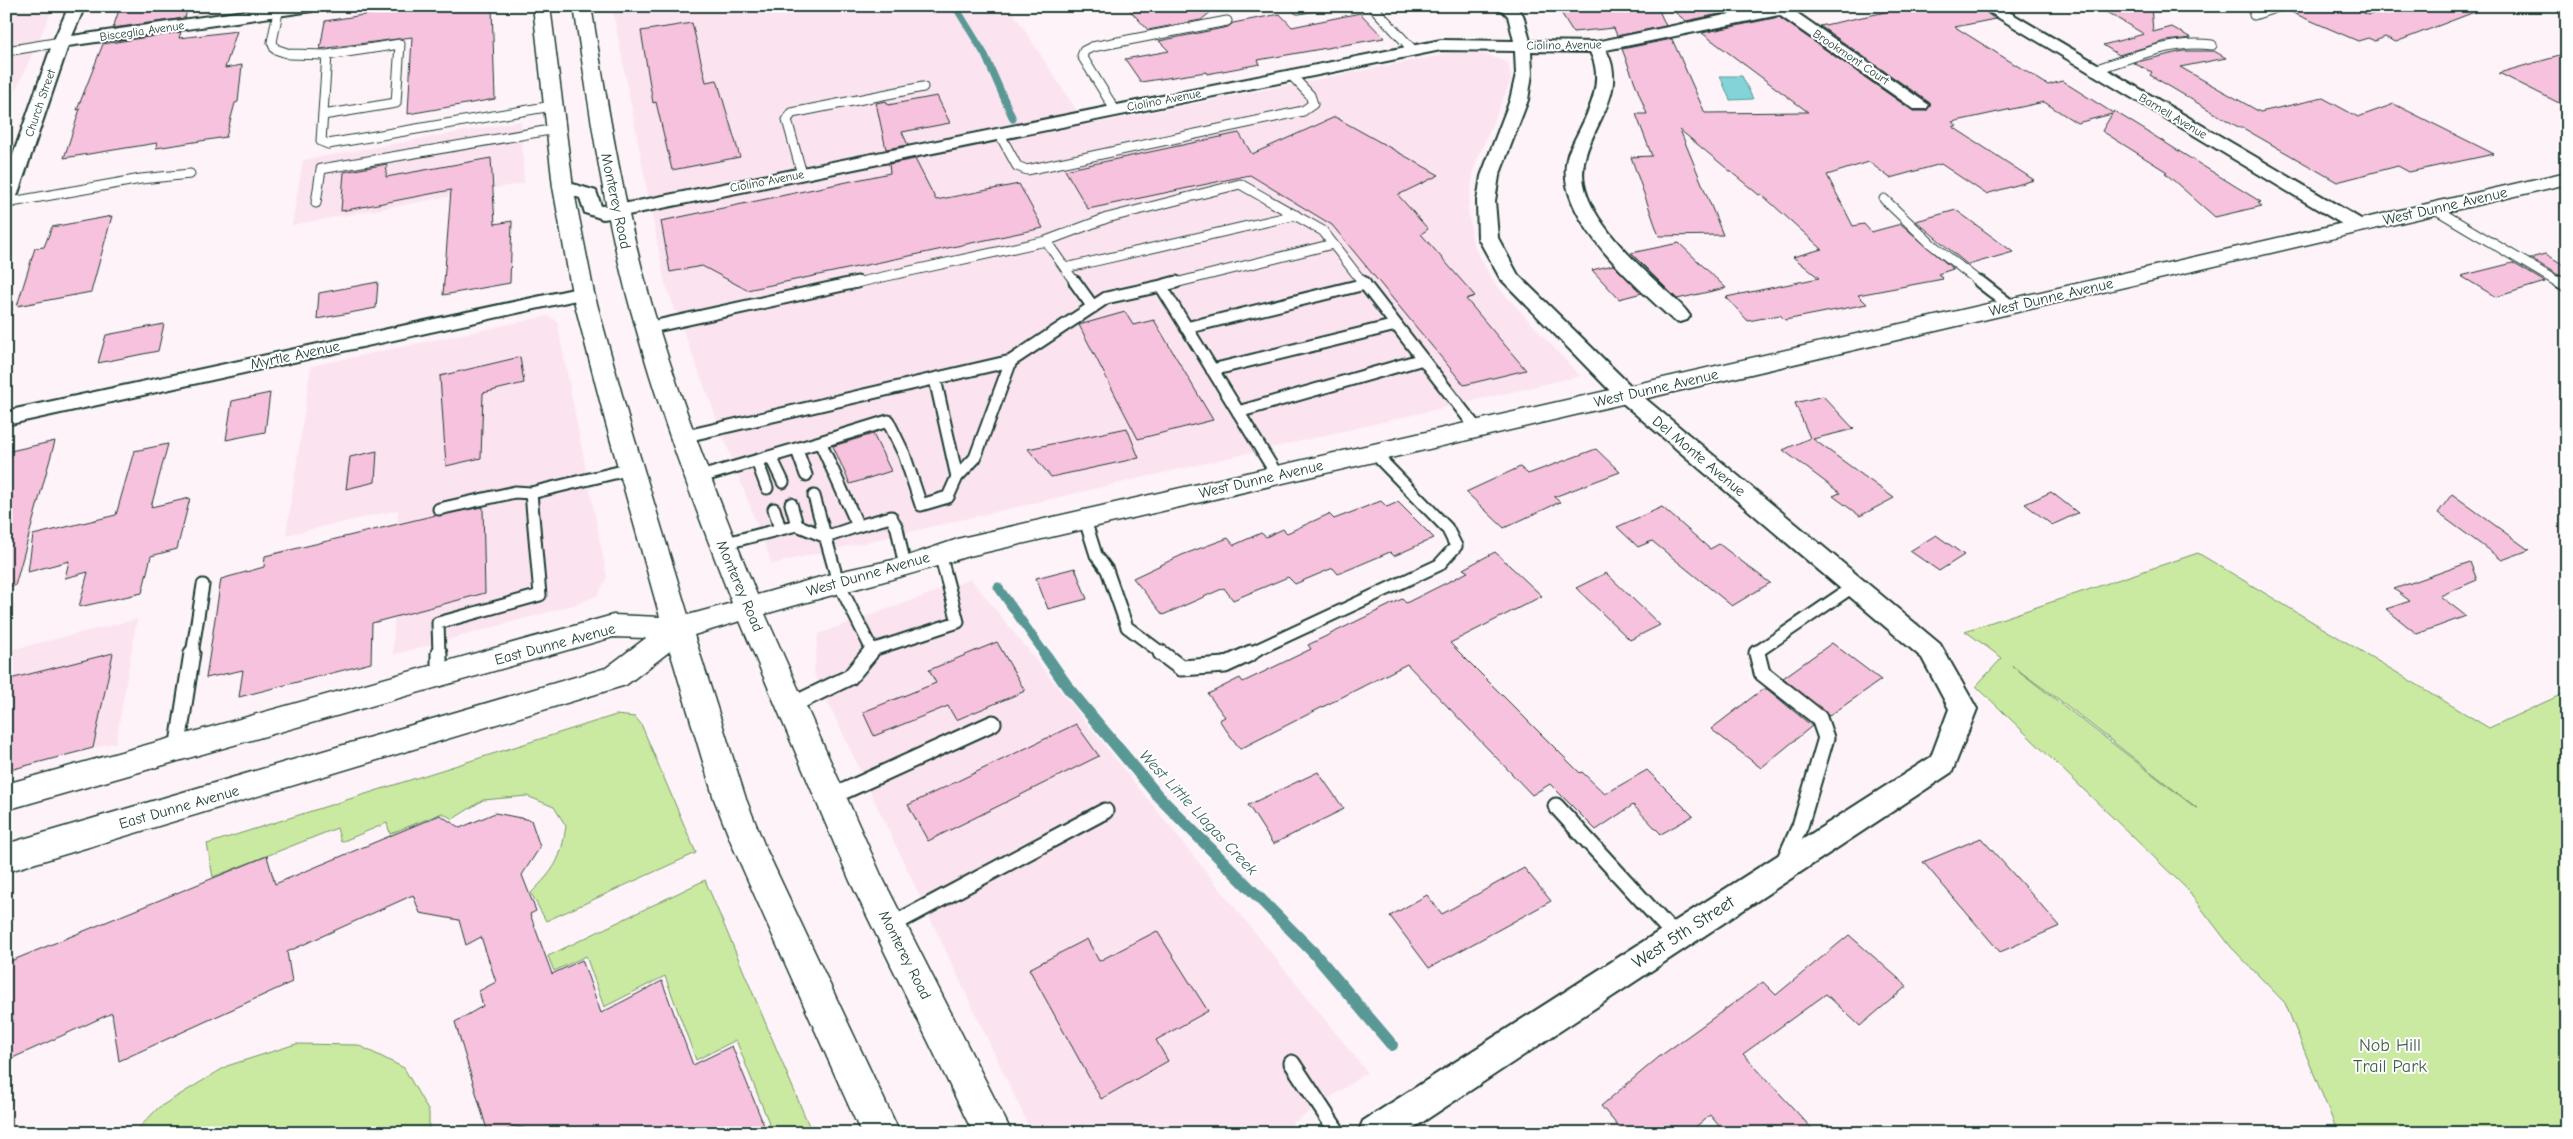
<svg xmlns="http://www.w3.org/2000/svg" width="2573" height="1139" viewBox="0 0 2573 1139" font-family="'Comic Neue',sans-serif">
	<rect width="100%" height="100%" fill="#fdf3f8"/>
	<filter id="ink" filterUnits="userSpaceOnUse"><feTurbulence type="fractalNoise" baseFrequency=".02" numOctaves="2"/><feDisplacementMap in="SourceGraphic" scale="10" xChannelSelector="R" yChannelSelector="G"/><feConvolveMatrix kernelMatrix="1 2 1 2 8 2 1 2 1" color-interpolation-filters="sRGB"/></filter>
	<g filter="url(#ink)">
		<path fill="#fbe4f0" d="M6,6H54L6,112Z
			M612,6H1009L1086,125L1456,52L1488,55L1508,63L1511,80L1474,167L1468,208L1473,244L1494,283L1580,376L772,564L665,283Z
			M521,121L524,183L292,225L303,160Z
			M548,316L557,321L607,577L598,595L577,604L393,655L398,510L286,535L311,366Z
			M971,579L1367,1072L1279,1133H1032L814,673L818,634Z
			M137,619L116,742L6,772V651Z"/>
		<path fill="#caeaa2" stroke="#74946b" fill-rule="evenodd" d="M2198,553L2489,728L2567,692V1133H2338L2285,1003L2231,947L2185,887L1976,686L2002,658L1965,631ZM2011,665L2065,704L2197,808H2196Z
			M616,715L635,717L641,724L696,853L546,921L531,893C555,869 561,860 566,826L554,807L527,796L483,800L453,819L442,813L390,834L387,823L341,842L337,828L213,877L207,844Z
			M705,880L812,1133H773L736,1040L696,1060L665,976L604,1007L586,956L554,971L548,956Z
			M296,1044L358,1045L404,1068L429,1112V1133H134L158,1108L227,1066Z"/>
		<path fill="#82d4d8" stroke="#5a9896" d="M1720,76H1742L1753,99L1730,100Z"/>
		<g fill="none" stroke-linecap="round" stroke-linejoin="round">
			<path stroke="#5a9896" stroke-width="7" d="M955,6L985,55L1013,119"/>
			<path stroke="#5a9896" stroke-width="9" d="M998,587L1045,654"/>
			<path stroke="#5a9896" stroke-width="12" d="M1044,653L1069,689L1158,796L1314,953L1392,1045"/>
		</g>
		<path fill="#f7c2dd" stroke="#1f3d34" d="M145,6H188L185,18L113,28L119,10Z
			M421,6H492L495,99L408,114L412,37L320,49L325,21Z
			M1126,6H1218L1201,20L1148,30Z
			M1557,6H1657L1666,26L1617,36L1614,28L1573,32Z
			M1667,6H1758L1686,21Z
			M1914,6H1977L1995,19L1955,27L2048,85L2062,81L2113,113L2114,111L2261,202L2258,203L2262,206L2215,217L2165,173L2167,172L2102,131L2112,114L2077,123L2044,102L1952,122L1957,126L1953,127L2034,180L1986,194L1941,164L1890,178L1869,162L1827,175L1853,226L1864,224L1871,232L1901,224L1953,269L1938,274L1943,279L1858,295L1867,304L1785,320L1780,315L1748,321L1726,297L1819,278L1793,257L1822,249L1761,194L1759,195L1680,130L1723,235L1659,236L1631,157L1652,156L1636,114H1647L1622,49L1672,39L1705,113L1808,112L1702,33L1779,17L1913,111H1926L1930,103L1820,26Z
			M2096,6H2151L2153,32L2172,27L2191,38L2166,41L2119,55L2103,45L2144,34Z
			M2287,6H2348L2369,15L2391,6H2485V8L2396,42L2385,37L2375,41L2368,38L2358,41L2286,10Z
			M1360,13L1384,38L1258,60L1260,64L1207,74L1206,72L1141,82L1125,59L1169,51L1159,41L1228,27L1233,23L1280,14L1292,27Z
			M692,23L706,82L717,80L740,157L672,170L656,102L653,103L641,31Z
			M237,31L225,68L242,65L238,102L235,103L226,137L156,148L157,143L64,158L80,109L77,110L103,44L181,32L179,38Z
			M2183,51H2214L2226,58L2180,67L2260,112L2323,98L2358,117L2394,104L2494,154L2409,172L2398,166L2337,182L2243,128H2240L2150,75L2152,72L2133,63Z
			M2567,54V107L2499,73L2530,64Z
			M937,96L950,123L902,132L908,145L886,149L876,103L886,101L888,105Z
			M1335,117L1439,175L1398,195L1428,229L1421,234L1475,296L1466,299L1526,370L1464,385L1332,225L1250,175L1088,209L1065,170L1239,133L1252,154Z
			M491,158L495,224L512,221L510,283L443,295L451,190L341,211L344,172L387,164L386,177Z
			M915,159L936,200L1019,184L1043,228L747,290L702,266L670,272L661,221L890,173L889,164Z
			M1956,210L2013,252L1968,265L1916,221Z
			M112,216L91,292L17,306L35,248L44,247L52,227Z
			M1679,243L1726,288L1677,299L1631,253Z
			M2546,254L2567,267V277L2558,275L2530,258Z
			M2513,263L2545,282L2496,297L2461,276Z
			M1613,265L1616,268L1642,293L1619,299L1592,270Z
			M378,282L376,308L317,319L319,293Z
			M1125,312L1133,325L1154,320L1213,420L1138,439L1079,325Z
			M164,324L158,351L98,363L106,335Z
			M520,357L524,383L483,393L481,458L446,466L440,376Z
			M270,393L265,432L226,440L232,401Z
			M1823,396L1854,429L1813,439L1894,498L1860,516L1833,496L1840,493L1783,450L1810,438L1795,403Z
			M1127,428L1139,458L1051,477L1028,449Z
			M873,434L891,471L850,484L833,446Z
			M55,441L15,586L6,585V452Z
			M168,444L151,507L190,498L177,549L151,556L142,593L79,607L88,572L65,578L69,561L28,572L33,535L116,515L134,451Z
			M1596,449L1620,472L1554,497L1560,502L1504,528L1466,492L1520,467L1528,474Z
			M377,451L375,482L346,489L350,457Z
			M2051,492L2078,513L2052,525L2025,504Z
			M2452,494L2529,550L2502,560L2438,513Z
			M1381,501L1387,507L1398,502L1434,538L1394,556L1390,552L1338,574L1333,568L1295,584L1288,577L1233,600L1224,588L1163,615L1133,578L1182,555L1228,538L1234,545L1261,533L1266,537L1283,529L1287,533L1329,514L1334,519Z
			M483,507L485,593L372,623L371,663L239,697L243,670L206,678L221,579L264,567L265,556L436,515Z
			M1662,507L1710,549L1719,544L1770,583L1732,606L1652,541L1638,547L1617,527Z
			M1936,535L1964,555L1939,571L1910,551Z
			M1495,552L1542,596L1450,643L1580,773L1582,772L1605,794L1647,770L1693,816L1661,834L1633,805L1596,830L1550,784L1532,795L1407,664L1240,749L1219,720L1225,717L1208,694L1240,678L1243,682L1311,649L1308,645L1402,599L1406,603L1468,572L1463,569Z
			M2470,562L2477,580L2440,596L2466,616L2417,634L2386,609L2410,601L2394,589Z
			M1075,568L1087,599L1048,609L1036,578Z
			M1606,573L1660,625L1630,640L1576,588Z
			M997,642L1025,691L956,720L948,706L874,736L863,712L936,683L929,670Z
			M1832,643L1881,680L1829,716L1783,678Z
			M113,653L93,748L6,771V680Z
			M1763,689H1767L1812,726L1761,768L1711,729Z
			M1076,724L1099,756L928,841L908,805Z
			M1318,772L1344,809L1273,844L1248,805Z
			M495,813L531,820L540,847L522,875L536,911L530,914L552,974L582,960L601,1013L662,981L693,1065L732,1046L767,1133H543L513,1126L502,1133H488L455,1022L483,1006L479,991L496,982L481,937L466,945L459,920L420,913L413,895L287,952L292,982L119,1061L112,1013L6,1061V963L267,856L275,884L440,815L460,828Z
			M1981,838L2060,926L2000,952L1923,862Z
			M1524,868L1551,901L1429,968L1390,916L1427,895L1442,914Z
			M1157,931L1208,1011L1156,1040L1168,1061L1101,1099L1029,969L1087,939L1099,961Z
			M1849,935L1907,986L1860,1026L1826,994L1743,1054L1816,1133H1725L1710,1115L1688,1133H1624L1601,1106L1659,1057L1763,982L1776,995Z"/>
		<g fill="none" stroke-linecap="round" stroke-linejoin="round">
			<defs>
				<path id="service-far2" d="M1372,6L1413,50
					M1298,9L1314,6
					M278,12L272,42L275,49L290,54L327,55
					M2254,15L2281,6
					M6,51L61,42
					M2094,70C2131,58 2173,39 2212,45
					M1115,110L1082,56L1084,51L1092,47L1227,21
					M323,115L396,103L400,44L327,55L321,141L328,144L552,106
					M999,133L1017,166L1027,170L1303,111L1313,104L1310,95L1291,75
					M802,174L787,120L792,113L923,87
					M1884,199L1930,243L1982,284
					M6,203L141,179L190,174
					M316,203L321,169L556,129
					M2435,209L2561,284
					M1065,268L1296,215
					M851,284L1046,241
					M1076,284L1046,241L1107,218L1240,184L1323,231L1364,284
					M1171,284L1333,244"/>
				<path id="service-far1" d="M1075,282L1093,307
					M1363,282L1477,429
					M1980,282L2011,306
					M2559,282L2567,287
					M1161,286L1176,282
					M647,328L857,282
					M1186,328L1365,284
					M1212,370L1396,325
					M935,379L957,477L975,458L1011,361
					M1238,412L1423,359
					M682,437L1011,361L1106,298L1161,286L1277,475
					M820,442L888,421L904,454L921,505L948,497L957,477
					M797,450L806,475
					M771,457L783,482
					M757,461L767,488
					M697,478L820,442L858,526L891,517L897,528L905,567
					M814,496L838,582L872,650L958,622L940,554
					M791,504L797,525
					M439,509L515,492L531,493
					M774,509L780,529
					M1085,520L1096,555L1107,570L1127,627L1163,654
					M722,544L797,525L826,537L858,526
					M192,654L203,585
					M439,654L438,623L540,595L531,493L631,469
					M869,654L872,650
					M1248,654L1439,565L1456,546L1447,528L1374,453
					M1758,654L1757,652L1854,586"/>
				<path id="service" d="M439,653V676
					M1161,653L1181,668L1225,665L1251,653
					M1757,653L1762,673L1819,718L1826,738L1800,826L1784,861
					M792,705L850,677L870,653
					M177,750L192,653
					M831,797L993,723
					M1556,806L1676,937
					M890,926L1105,811
					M1292,1063L1338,1133"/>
				<path id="minor" d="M69,6H85L72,36L278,6H320L312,11L68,46L15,202L13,206L6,208V175L53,42Z
					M1498,6H1515L1523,15L1530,41L1596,42L1768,6H1787L1929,105L1926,109H1914L1779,15L1606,50C1633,100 1575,136 1584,184C1591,221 1634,261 1661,286C1671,296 1683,305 1690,316L1687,320L1680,322L1673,320C1634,284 1550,213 1568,154C1582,122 1608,86 1590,52L1531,51L1532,74L1528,100L1499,176L1495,201L1498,238L1518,275L1635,390L1940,644L1977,709L1952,772L1406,1133H1358L1363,1121L1931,757L1949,709L1922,658L1619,400L1500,278L1478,238L1477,201L1481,176L1510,100L1516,74L1515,51L1441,50L618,217L603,219L585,213L580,198L556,191L554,187L556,183L563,181L596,191L601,206L618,205L1441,40L1514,41L1508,16Z
					M1979,6H1999L2366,222L2369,226L2366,230H2352Z
					M583,287L590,289L593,293L590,297L6,425V411Z"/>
				<path id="secondary" d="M533,6H550L573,187L594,293L630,424L688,615L732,603C697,512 662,422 636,328C605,223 590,114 574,6H591C609,115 626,223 659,329C687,419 722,508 757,595L838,572L902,558L961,538L2567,172V184L965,557C899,579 832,594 765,614L881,875L1012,1133H973L850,881L740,621L694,635L746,799L765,847L900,1133H861L733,847L714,799L670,651L626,685L6,872V844L606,668L646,638L613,637L6,810V784L613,615L660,617L606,424L572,293L553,187Z"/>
			</defs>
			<use href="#service-far2" stroke="#1f3d34" stroke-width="11"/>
			<use href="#service-far1" stroke="#1f3d34" stroke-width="15"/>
			<use href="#service" stroke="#1f3d34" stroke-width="19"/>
			<use href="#minor" stroke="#1f3d34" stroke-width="4"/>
			<use href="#secondary" stroke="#1f3d34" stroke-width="3"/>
			<use href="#service-far2" stroke="#fff" stroke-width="9"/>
			<use href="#service-far1" stroke="#fff" stroke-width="11"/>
			<use href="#service" stroke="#fff" stroke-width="15"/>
			<use href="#minor" fill="#fff" fill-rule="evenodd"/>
			<use href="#secondary" fill="#fff" fill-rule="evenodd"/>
		</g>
	</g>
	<g text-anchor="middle" stroke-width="4" stroke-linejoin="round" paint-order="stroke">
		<g font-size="12" fill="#1f3d34" stroke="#fff">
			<text transform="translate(142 31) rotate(-8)" y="4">Bisceglia Avenue</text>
			<text transform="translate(1564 45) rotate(-1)" y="4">Ciolino Avenue</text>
			<text transform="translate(1851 57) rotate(34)" y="4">Brookmont Court</text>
			<text transform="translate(1164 100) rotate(-11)" y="4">Ciolino Avenue</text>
			<text transform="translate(40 103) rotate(-71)" y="4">Church Street</text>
			<text transform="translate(2173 116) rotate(31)" y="4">Barnell Avenue</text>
			<text transform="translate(767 181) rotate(-11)" y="4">Ciolino Avenue</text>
		</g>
		<g font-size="15" fill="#1f3d34" stroke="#fff">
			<text transform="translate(616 201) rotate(78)" y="5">Monterey Road</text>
			<text transform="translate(2445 206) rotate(-13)" y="5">West Dunne Avenue</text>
			<text transform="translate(2051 297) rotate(-13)" y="5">West Dunne Avenue</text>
			<text transform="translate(295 355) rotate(-12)" y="5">Myrtle Avenue</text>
			<text transform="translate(1656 388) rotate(-13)" y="5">West Dunne Avenue</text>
			<text transform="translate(1699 456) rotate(40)" y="5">Del Monte Avenue</text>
			<text transform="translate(1261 479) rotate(-13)" y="5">West Dunne Avenue</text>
			<text transform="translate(868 574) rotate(-16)" y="5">West Dunne Avenue</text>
			<text transform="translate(740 586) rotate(67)" y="5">Monterey Road</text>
			<text transform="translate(555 644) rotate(-15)" y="5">East Dunne Avenue</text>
			<text transform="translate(179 807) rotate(-16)" y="5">East Dunne Avenue</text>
			<text transform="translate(905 955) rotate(63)" y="5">Monterey Road</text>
		</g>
		<g font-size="16" font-style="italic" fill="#38635d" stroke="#fff">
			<text transform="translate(1199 812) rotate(47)" y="6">West Little Llagas Creek</text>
		</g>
		<g font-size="18" fill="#1f3d34" stroke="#fff">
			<text transform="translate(1683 932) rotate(-33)" y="6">West 5th Street</text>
		</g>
		<g font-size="18" fill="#41604a" stroke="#fff">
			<text x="2390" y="1051">Nob Hill<tspan x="2390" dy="21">Trail Park</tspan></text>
		</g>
	</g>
	<rect width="2573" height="1139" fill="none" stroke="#fff" stroke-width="25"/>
	<rect x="12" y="12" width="2548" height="1114" fill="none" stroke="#1f3d34" stroke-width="2" filter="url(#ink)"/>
</svg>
